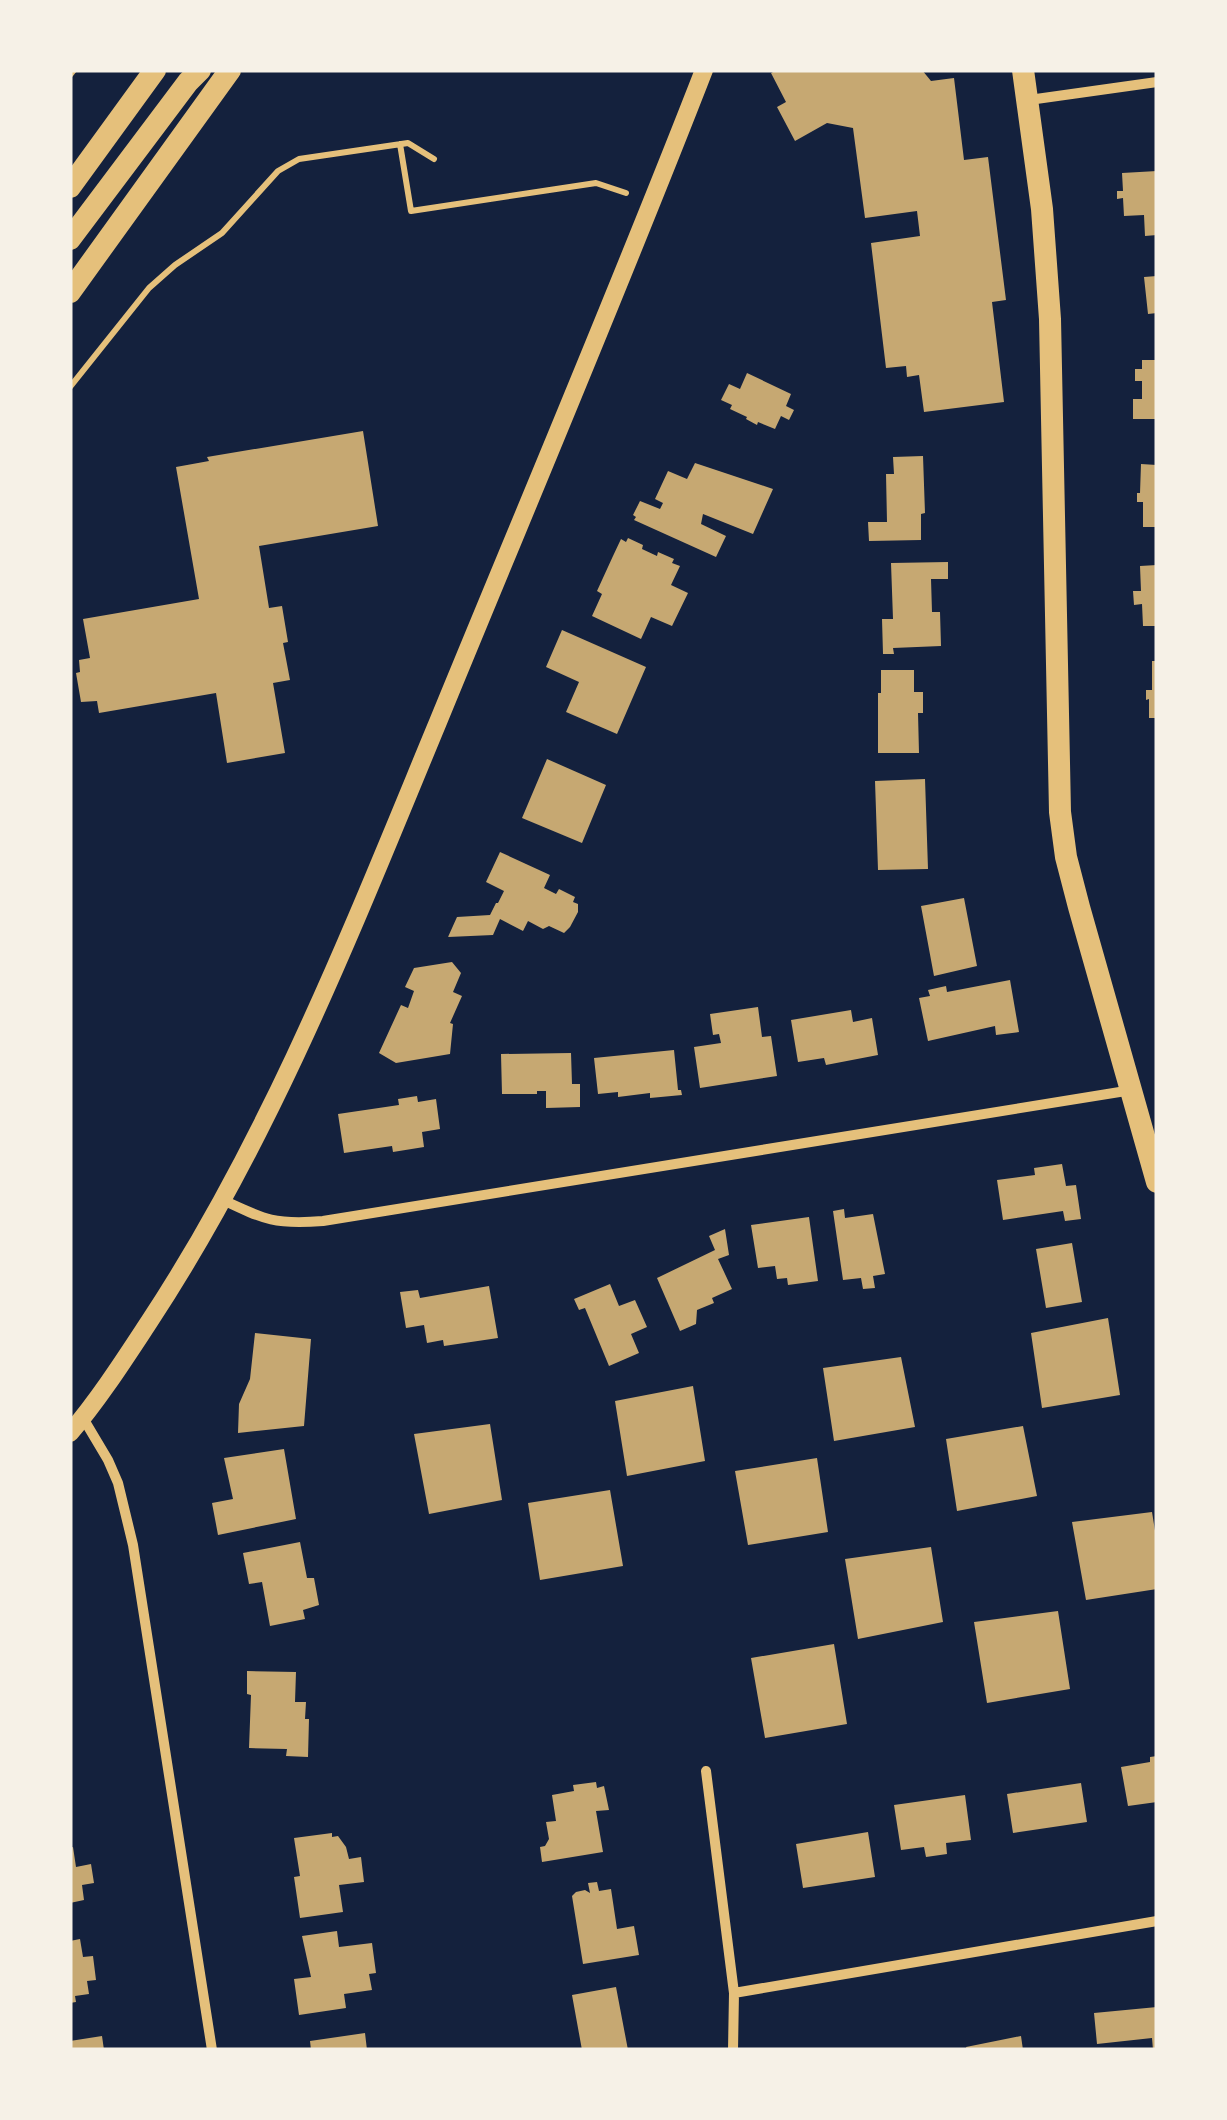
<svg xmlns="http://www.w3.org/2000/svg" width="1227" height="2120" viewBox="0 0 1227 2120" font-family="'Titillium Web',sans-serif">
	<rect width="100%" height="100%" fill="#14213d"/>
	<path fill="#c6a872" d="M777,70H922L931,81L954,78L964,160L988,157L1006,300L992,302L1004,402L924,412L919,375L907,377L906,366L886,368L871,243L920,236L917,211L865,218L853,128L827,123L795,141L777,107L786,102L771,73Z
		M1157,171V235L1145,236L1144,215L1124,216L1123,198L1117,199V191H1123L1122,173Z
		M1157,276V313L1148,314L1144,277Z
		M1142,360H1157V419H1133V399H1142V381H1135V369H1142Z
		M747,373L791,394L786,406L794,410L789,420L781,416L775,429L758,422L757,425L746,419L747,417L730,409L732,405L721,400L729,384L740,389Z
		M363,431L378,526L259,546L269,608L282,606L288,642L283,643L290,680L273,683L285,753L227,763L216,693L99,713L97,701L81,702L76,673L80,672L79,660L90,658L83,619L199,599L176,467L209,461L207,457Z
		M923,456L925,513L921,514V540L869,541L868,522H887L886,474H894L893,457Z
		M695,463L773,489L753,534L703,514L701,524L726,536L716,557L634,520L636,517L633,515L640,501L660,509L663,503L655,499L668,471L687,479Z
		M1141,464L1157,465V527H1143V502H1137V493H1140Z
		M628,538L643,545L642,549L657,556L658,552L674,559L672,563L680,566L671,585L688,593L672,626L651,617L641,639L592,616L602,594L597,591L613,556L621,539L626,542Z
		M948,562V579H931L932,612H940L941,646L893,648L894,654H883L882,619H893L891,563Z
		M1157,565V626H1143L1142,604L1134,605L1133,591H1141L1140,566Z
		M562,630L646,667L617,734L566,712L579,682L546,667Z
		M1152,661H1157V718H1149V699L1146,700V690H1152Z
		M881,670H914V692H923V713H918L919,753H878V693H881Z
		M547,759L606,785L582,843L522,818Z
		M925,779L928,869L878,870L875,781Z
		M500,852L550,875L544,888L556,894L559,889L575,897L573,902L578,904V912L570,927L564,933L549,926L543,929L528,921L523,931L500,919L493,935L448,937L457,917L490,915L496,903H498L504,891L486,882Z
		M964,898L977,966L934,976L921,906Z
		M452,962L461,973L453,992L462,996L450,1023L453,1024L450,1054L396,1063L379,1053L401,1005L408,1008L414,991L405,987L414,968Z
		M1010,980L1019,1032L996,1035L995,1026L928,1041L919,998L930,996L928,990L946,986L947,992Z
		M758,1007L762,1037L771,1036L777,1076L700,1088L694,1047L721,1043L719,1034L713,1035L710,1014Z
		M851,1010L853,1022L872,1018L878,1055L826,1065L824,1058L798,1062L791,1020Z
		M674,1050L678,1090H681L682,1095L650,1098V1093L618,1097V1092L598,1094L594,1058Z
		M571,1053L572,1084H580V1107L546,1108V1091H537V1094H502L501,1054Z
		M417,1096L418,1102L436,1099L440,1129L422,1132L424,1147L393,1152L392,1146L344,1153L338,1114L399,1105L398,1099Z
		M1062,1164L1066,1186L1076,1185L1081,1219L1065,1221L1063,1211L1003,1220L997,1180L1035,1175L1034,1168Z
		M844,1209L845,1218L873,1214L885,1274L873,1276L875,1288L863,1289L861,1278L843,1280L833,1211Z
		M809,1217L818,1281L788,1285L787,1278L777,1279L775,1266L758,1268L751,1225Z
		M725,1229L729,1255L718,1259L732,1289L712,1298L714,1303L697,1310L696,1324L680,1331L657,1278L715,1250L709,1236Z
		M1072,1243L1082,1302L1046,1308L1036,1249Z
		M610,1284L619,1306L635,1300L647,1327L631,1334L639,1353L609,1366L585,1308L579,1310L574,1299Z
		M489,1286L498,1338L444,1346L443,1340L427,1343L424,1325L406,1328L400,1292L418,1290L420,1298Z
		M1108,1318L1120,1395L1042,1408L1031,1333Z
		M255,1333L311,1339L304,1426L238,1433L239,1404L250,1379Z
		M901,1357L915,1427L834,1441L823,1368Z
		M693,1386L705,1461L627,1476L615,1401Z
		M490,1424L502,1500L429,1514L414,1434Z
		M1023,1426L1037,1496L957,1511L946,1439Z
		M284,1449L296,1519L218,1535L212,1503L233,1499L224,1458Z
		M817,1458L828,1532L748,1545L735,1471Z
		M610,1490L623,1566L540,1580L528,1503Z
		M1152,1512L1157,1543V1589L1086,1600L1072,1522Z
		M300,1542L307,1578H314L319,1605L303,1610L305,1619L270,1626L262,1582L249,1584L243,1553Z
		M931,1547L943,1622L858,1639L845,1559Z
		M1058,1611L1070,1689L987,1703L974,1622Z
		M834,1644L847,1724L765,1738L751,1658Z
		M247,1671L296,1672L295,1702H306L305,1719H309L308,1757L286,1756L287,1749L249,1748L251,1695L247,1694Z
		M1157,1756V1802L1128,1806L1121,1767L1150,1762V1757Z
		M596,1782L597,1788L604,1786L609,1810L596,1811L603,1852L542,1862L540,1847L545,1846L549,1839L546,1822L556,1821L552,1795L574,1791L573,1785Z
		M1081,1783L1087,1822L1013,1833L1007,1794Z
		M965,1795L971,1840L946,1843L947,1854L926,1857L924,1847L901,1850L894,1805Z
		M868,1832L875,1877L803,1888L796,1844Z
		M332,1833V1837L338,1836L346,1847L349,1859L361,1857L364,1882L339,1885L343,1912L300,1918L294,1877L300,1876L294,1838Z
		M73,1847L76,1867L91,1864L94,1883L82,1885L84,1900L70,1903V1848Z
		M597,1882L599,1891L611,1889L617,1929L634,1926L639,1955L583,1964L572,1896L576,1892L585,1890L590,1893L588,1883Z
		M337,1931L339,1947L372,1943L376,1973L369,1974L372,1990L344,1994L346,2008L299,2015L294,1979L311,1977L302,1936Z
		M80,1939L83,1957L93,1956L96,1980L87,1981L89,1994L75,1996L76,2002L70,2003V1941Z
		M616,1987L628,2050H582L572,1995Z
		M1157,2007V2050H1153L1152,2038L1097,2044L1094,2013Z
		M365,2033L367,2050H311L310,2041Z
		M102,2036L104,2050H70V2041Z
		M1021,2036L1023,2050H967L966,2047Z"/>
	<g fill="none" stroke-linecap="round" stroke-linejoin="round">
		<path stroke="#e5c07b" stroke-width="6" d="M70,75L74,70
			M400,144L411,211L596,183L626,193
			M70,387L149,288L175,265L222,233L278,171L299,159L408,143L434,159"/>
		<path stroke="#e5c07b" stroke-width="10" d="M1029,100L1157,82
			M223,1200C265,1220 276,1225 323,1221L1132,1090
			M83,1418L108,1460L118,1483L133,1545L212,2050
			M706,1771L734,1993L733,2050
			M734,1993L1157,1921"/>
		<path stroke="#e5c07b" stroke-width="18" d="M70,1433C99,1399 124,1360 149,1322C271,1137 353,927 438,722C527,505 619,289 704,70"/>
		<path stroke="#e5c07b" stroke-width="22" d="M1023,70L1042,209L1050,319L1060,812L1066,857L1079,907L1157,1182
			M70,187L155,70
			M70,239L188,82L200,70
			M70,292L230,70"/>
	</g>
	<rect width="1227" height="2120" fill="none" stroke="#f6f1e7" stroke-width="145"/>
</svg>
